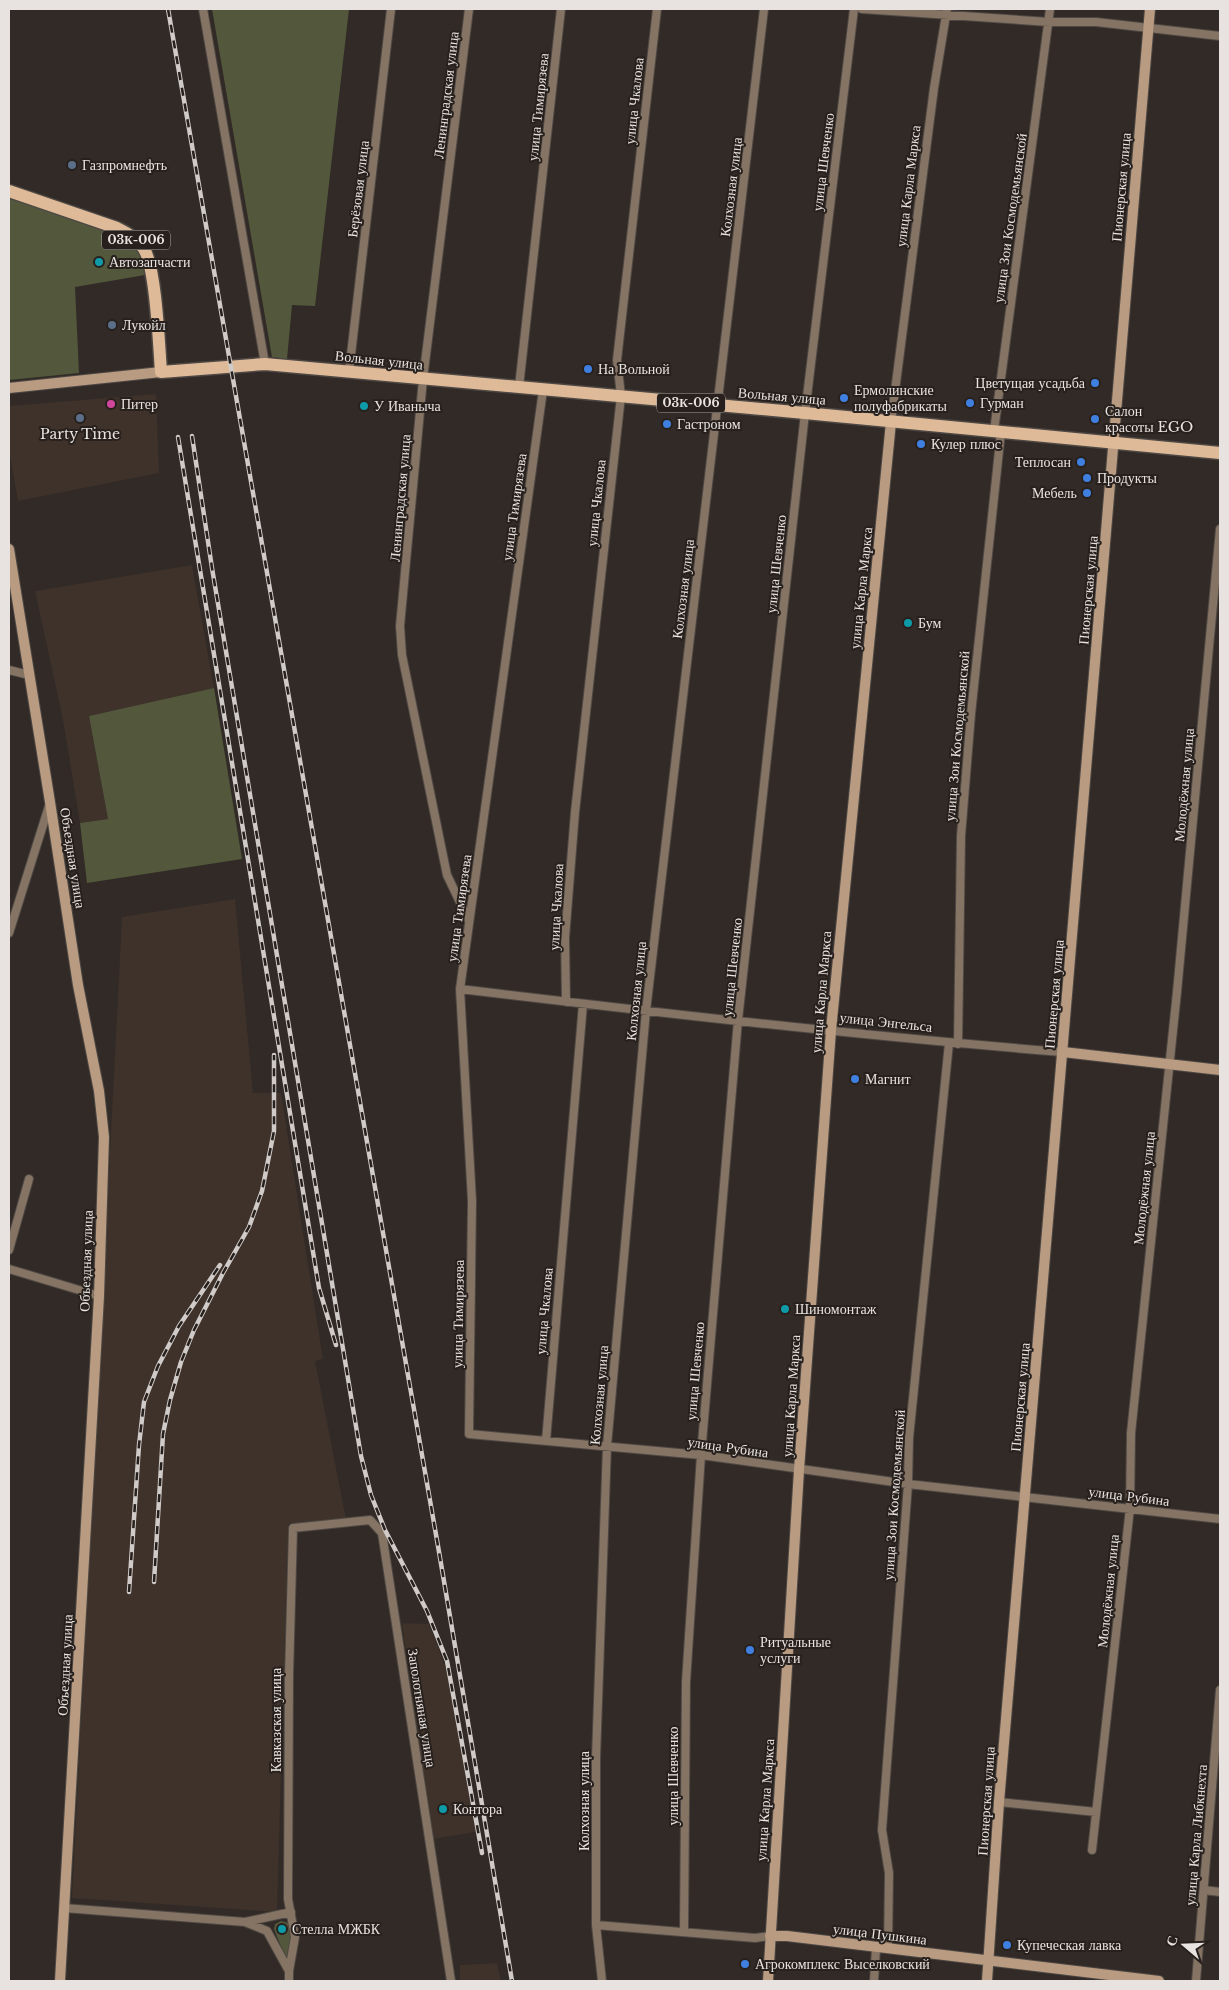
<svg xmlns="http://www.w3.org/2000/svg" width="1229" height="1990" viewBox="0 0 1229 1990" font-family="'Libre Baskerville',serif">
	<rect width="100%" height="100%" fill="#312a26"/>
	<path fill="#3e322b" d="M156,394L159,473L18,501L9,449V406Z
		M192,565L214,688L89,716L108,819L80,823L63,720L35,591Z
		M235,899L253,1093H281L323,1359L315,1361L346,1519L288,1524L277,1912L72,1898L122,917Z
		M402,1623L429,1624L449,1677L476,1832L433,1839Z
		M497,1963L501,1981H460V1965Z"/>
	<path fill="#53583c" d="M212,9H349L315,306L292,305L287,359L272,357Z
		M9,198L111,233L136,245L143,257L145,275L75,287L79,373L9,380Z
		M214,688L242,859L87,883L80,823L108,819L89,716Z
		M281,1921L289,1923L291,1931L290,1962H287L274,1929L275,1924Z"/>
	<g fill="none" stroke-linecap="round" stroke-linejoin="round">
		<defs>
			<path id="street" d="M203,9L265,364
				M862,9L1049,22H1096L1220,36
				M349,372L391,9
				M519,387L561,9
				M543,390L460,989L472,1201L469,1434L701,1455L908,1484L1220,1519
				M891,422L934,88L947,9
				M994,431L1050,9
				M9,670L29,675
				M469,921L447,875L402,655L400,626L423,379L469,9
				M9,933L49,806
				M460,989C661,1013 861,1036 1063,1052
				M566,1002L565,938L575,812L621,396L617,360L657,9
				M958,1044L961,836L971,714L1001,432
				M9,1250L29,1179
				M9,1269L99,1296
				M546,1441L583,1004
				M999,1802L1096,1812
				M1092,1850L1130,1508L1131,1433L1177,992L1220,529
				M1204,1890L1220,1892
				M64,1908L245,1922L267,1931L289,1971V1981
				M245,1922L291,1912
				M596,1925L755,1938L770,1936
				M684,1932L686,1682L701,1455L738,1020L805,413L854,9
				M888,1949L889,1873L882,1830L908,1484L909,1438L949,1043
				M289,1971L295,1937L288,1899L289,1675L293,1528L370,1520L382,1533L451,1981
				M602,1981L596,1925V1758L607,1446L646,1011L764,9
				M874,1981L876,1948
				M1196,1981L1220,1690"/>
			<path id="secondary" d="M9,388L161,372
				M9,549L50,802L78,985L99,1091L104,1137L99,1296L60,1981
				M1063,1052L1220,1070
				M770,1936H787L1159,1981
				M768,1981L799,1470L831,1030L891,422
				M987,1981L999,1802L1150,9"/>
			<path id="primary" d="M9,191L117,228C127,233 138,239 144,249C156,268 159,346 161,372L265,364L805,413L1220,453"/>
		</defs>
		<use href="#street" stroke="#4e4844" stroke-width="10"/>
		<use href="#secondary" stroke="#4e4844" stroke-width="12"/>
		<use href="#primary" stroke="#4e4844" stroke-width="15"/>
		<use href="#street" stroke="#857363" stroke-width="8"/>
		<use href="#secondary" stroke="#b89b81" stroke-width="10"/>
		<use href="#primary" stroke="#dfba98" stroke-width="12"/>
		<defs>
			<path id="rail" d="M168,9L438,1546L512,1981
				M192,436L212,568L361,1456L371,1495L385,1530L427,1611L447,1661L482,1853
				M178,437L319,1288L336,1345
				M154,1582L163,1434L170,1400L181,1362L194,1330L223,1273L249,1227L262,1191L274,1131V1055
				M129,1592L139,1445L144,1402L158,1366L179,1326L220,1265"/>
		</defs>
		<use href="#rail" stroke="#d0cbc8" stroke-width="4.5"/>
		<use href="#rail" stroke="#27201c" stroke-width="2.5" stroke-dasharray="8" stroke-linecap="butt"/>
	</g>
	<g fill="#5c6f8a" stroke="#27201c" stroke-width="2">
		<circle cx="72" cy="165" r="5"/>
		<circle cx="112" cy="325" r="5"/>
		<circle cx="80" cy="418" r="5"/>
	</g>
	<g fill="#0f9aa8" stroke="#27201c" stroke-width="2">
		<circle cx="99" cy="262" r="5"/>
		<circle cx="364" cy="406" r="5"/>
		<circle cx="908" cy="623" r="5"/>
		<circle cx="785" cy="1309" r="5"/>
		<circle cx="443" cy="1809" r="5"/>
		<circle cx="282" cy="1929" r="5"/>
	</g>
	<g fill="#3f7fe0" stroke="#27201c" stroke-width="2">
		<circle cx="588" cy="369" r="5"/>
		<circle cx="1095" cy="383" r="5"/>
		<circle cx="844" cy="398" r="5"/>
		<circle cx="970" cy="403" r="5"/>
		<circle cx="1095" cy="419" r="5"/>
		<circle cx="667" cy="424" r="5"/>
		<circle cx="921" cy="444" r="5"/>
		<circle cx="1081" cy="462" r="5"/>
		<circle cx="1087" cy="478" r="5"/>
		<circle cx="1087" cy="493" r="5"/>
		<circle cx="855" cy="1079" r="5"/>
		<circle cx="750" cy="1650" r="5"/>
		<circle cx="1007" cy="1945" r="5"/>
		<circle cx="745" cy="1964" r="5"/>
	</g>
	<circle fill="#d1479c" stroke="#27201c" stroke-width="2" cx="111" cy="404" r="5"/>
	<g text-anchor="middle" stroke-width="4" stroke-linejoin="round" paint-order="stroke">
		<g fill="#27201c" stroke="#aea8a5" stroke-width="1">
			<rect x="102" y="230.5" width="68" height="19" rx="4"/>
			<rect x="657" y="393.5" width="68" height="19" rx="4"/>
		</g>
		<g font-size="12" font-weight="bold" fill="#e8e3e0">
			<text x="136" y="244">03К-006</text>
			<text x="691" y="407">03К-006</text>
		</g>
		<g font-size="14" fill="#e8e3e0" stroke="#27201c">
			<text transform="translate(446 95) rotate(-83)" y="5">Ленинградская улица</text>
			<text transform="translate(634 101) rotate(-84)" y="5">улица Чкалова</text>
			<text transform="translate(538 107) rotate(-84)" y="5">улица Тимирязева</text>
			<text transform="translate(823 162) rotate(-83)" y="5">улица Шевченко</text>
			<text transform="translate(908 186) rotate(-83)" y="5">улица Карла Маркса</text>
			<text transform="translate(731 187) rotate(-83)" y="5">Колхозная улица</text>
			<text transform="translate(1121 187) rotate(-85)" y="5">Пионерская улица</text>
			<text transform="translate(358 189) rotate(-83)" y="5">Берёзовая улица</text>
			<text transform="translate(1010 218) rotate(-82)" y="5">улица Зои Космодемьянской</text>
			<text transform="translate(379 360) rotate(6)" y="5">Вольная улица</text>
			<text transform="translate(782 396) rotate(5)" y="5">Вольная улица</text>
			<text transform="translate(400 498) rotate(-85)" y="5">Ленинградская улица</text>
			<text transform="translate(596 503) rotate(-84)" y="5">улица Чкалова</text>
			<text transform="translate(514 507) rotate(-82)" y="5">улица Тимирязева</text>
			<text transform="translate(776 564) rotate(-84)" y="5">улица Шевченко</text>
			<text transform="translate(861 588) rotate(-84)" y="5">улица Карла Маркса</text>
			<text transform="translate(683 589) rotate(-83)" y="5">Колхозная улица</text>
			<text transform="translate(1088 590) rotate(-85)" y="5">Пионерская улица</text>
			<text transform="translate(957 736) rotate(-85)" y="5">улица Зои Космодемьянской</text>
			<text transform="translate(1184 785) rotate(-85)" y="5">Молодёжная улица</text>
			<text transform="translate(73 858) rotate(81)" y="5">Объездная улица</text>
			<text transform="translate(556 907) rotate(-87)" y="5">улица Чкалова</text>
			<text transform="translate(459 908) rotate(-82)" y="5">улица Тимирязева</text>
			<text transform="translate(732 967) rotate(-84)" y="5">улица Шевченко</text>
			<text transform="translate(636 991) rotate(-84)" y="5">Колхозная улица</text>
			<text transform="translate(821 992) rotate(-85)" y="5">улица Карла Маркса</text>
			<text transform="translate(1054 994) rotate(-85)" y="5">Пионерская улица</text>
			<text transform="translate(886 1022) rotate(6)" y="5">улица Энгельса</text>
			<text transform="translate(1144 1188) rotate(-84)" y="5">Молодёжная улица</text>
			<text transform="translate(86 1261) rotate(-88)" y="5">Объездная улица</text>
			<text transform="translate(544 1311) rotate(-85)" y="5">улица Чкалова</text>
			<text transform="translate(458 1314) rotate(-89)" y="5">улица Тимирязева</text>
			<text transform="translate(695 1371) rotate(-85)" y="5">улица Шевченко</text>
			<text transform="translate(599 1395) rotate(-85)" y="5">Колхозная улица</text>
			<text transform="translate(791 1396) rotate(-86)" y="5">улица Карла Маркса</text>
			<text transform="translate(1020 1397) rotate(-85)" y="5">Пионерская улица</text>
			<text transform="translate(728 1447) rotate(8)" y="5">улица Рубина</text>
			<text transform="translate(894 1495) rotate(-86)" y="5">улица Зои Космодемьянской</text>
			<text transform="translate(1129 1496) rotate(7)" y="5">улица Рубина</text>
			<text transform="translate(1108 1591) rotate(-84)" y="5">Молодёжная улица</text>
			<text transform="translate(65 1665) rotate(-87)" y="5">Объездная улица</text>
			<text transform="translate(422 1708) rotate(81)" y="5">Заполотняная улица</text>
			<text transform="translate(276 1720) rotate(-90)" y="5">Кавказская улица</text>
			<text transform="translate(673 1776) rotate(-90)" y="5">улица Шевченко</text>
			<text transform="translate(765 1800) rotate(-86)" y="5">улица Карла Маркса</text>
			<text transform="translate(584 1801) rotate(-90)" y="5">Колхозная улица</text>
			<text transform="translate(986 1801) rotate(-86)" y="5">Пионерская улица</text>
			<text transform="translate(1196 1835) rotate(-85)" y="5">улица Карла Либкнехта</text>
			<text transform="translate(880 1934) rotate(7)" y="5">улица Пушкина</text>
		</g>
		<g font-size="14" fill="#e8e3e0" stroke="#27201c" text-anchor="start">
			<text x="82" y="170">Газпромнефть</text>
			<text x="109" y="267">Автозапчасти</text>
			<text x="122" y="330">Лукойл</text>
			<text x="598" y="374">На Вольной</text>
			<text x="1085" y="388" text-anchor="end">Цветущая усадьба</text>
			<text x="854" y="395">Ермолинские<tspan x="854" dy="16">полуфабрикаты</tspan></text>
			<text x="980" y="408">Гурман</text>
			<text x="121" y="409">Питер</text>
			<text x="374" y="411">У Иваныча</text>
			<text x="1105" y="416">Салон<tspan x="1105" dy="16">красоты EGO</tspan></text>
			<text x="677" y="429">Гастроном</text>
			<text x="80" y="439" text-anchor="middle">Party Time</text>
			<text x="931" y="449">Кулер плюс</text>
			<text x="1071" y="467" text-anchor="end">Теплосан</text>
			<text x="1097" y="483">Продукты</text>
			<text x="1077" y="498" text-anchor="end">Мебель</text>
			<text x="918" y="628">Бум</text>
			<text x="865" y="1084">Магнит</text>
			<text x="795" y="1314">Шиномонтаж</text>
			<text x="760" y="1647">Ритуальные<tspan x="760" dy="16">услуги</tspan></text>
			<text x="453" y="1814">Контора</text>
			<text x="292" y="1934">Стелла МЖБК</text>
			<text x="1017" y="1950">Купеческая лавка</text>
			<text x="755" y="1969">Агрокомплекс Выселковский</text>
		</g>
	</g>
	<rect width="1229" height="1990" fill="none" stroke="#e8e3e0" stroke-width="20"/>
	<g transform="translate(1184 1945) rotate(289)" stroke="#27201c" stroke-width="4" paint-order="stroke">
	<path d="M0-4L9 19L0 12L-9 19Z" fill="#e8e3e0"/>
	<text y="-8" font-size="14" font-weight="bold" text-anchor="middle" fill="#e8e3e0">С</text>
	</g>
</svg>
